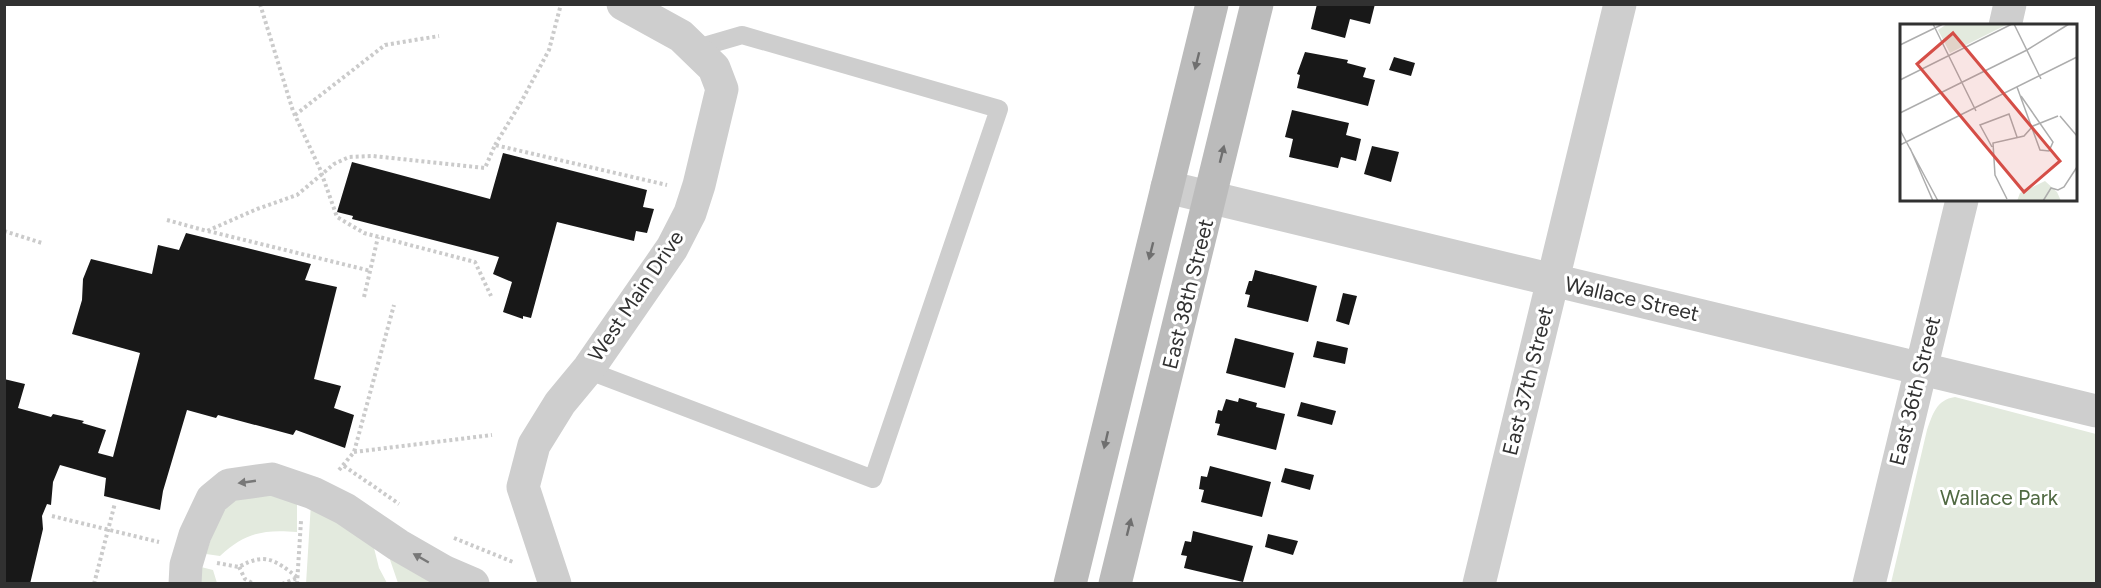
<svg xmlns="http://www.w3.org/2000/svg" width="2101" height="588" viewBox="0 0 2101 588" font-family="Figtree,sans-serif">
	<rect width="100%" height="100%" fill="#fff"/>
	<path fill="#e3eade" d="M1955,397L2096,434V583H1891L1927,430C1933,414 1936,400 1955,397Z
		M248,492L297,497V532C263,529 245,533 220,556L206,554L221,506Z
		M311,503L372,540L379,568L387,583L306,584Z
		M387,551L445,583H398Z
		M201,567L213,570L217,583L196,584Z"/>
	<path fill="#181818" d="M1317,4H1375L1370,24L1350,19L1345,38L1311,29Z
		M1305,52L1348,60L1347,63L1366,68L1363,77L1375,80L1368,106L1297,88L1300,75L1297,74Z
		M1394,57L1415,63L1411,76L1389,70Z
		M1292,110L1349,123L1346,135L1361,139L1356,161L1341,157L1338,168L1289,157L1293,139L1285,137Z
		M1372,146L1399,152L1391,182L1364,174Z
		M503,153L647,190L643,207L654,209L647,233L636,231L634,241L557,222L531,318L523,316V319L503,312L512,282L493,274L499,257L352,219L353,216L337,212L352,162L490,199Z
		M186,233L311,264L305,280L337,287L314,379L341,386L334,408L354,415L345,448L296,430L293,435L218,415L216,418L187,410L163,491L160,510L104,496L106,478L60,465L53,482L51,505L47,504L42,516L43,529L30,584H4V379L25,384L18,408L51,417L53,414L84,421L82,423L106,430L98,453L113,457L140,353L72,334L82,300L83,279L91,259L152,274L158,245L179,250Z
		M1255,270L1317,286L1308,322L1247,307L1250,295L1245,294L1249,281H1252Z
		M1343,293L1357,296L1349,325L1336,321Z
		M1235,338L1294,353L1285,388L1226,373Z
		M1317,341L1348,348L1345,364L1313,357Z
		M1239,398L1257,403L1256,407L1285,414L1276,450L1217,435L1220,424L1215,423L1218,410L1222,411L1226,399L1238,402Z
		M1301,402L1336,411L1332,425L1297,416Z
		M1210,466L1271,482L1262,517L1201,502L1204,490L1199,489L1201,476L1207,477Z
		M1285,468L1314,475L1310,490L1281,482Z
		M1193,531L1253,546L1243,582L1184,568L1187,556L1181,555L1185,541L1191,542Z
		M1268,534L1298,541L1293,555L1265,547Z"/>
	<g fill="none" stroke-linecap="round" stroke-linejoin="round">
		<path stroke="#cbcbcb" stroke-width="4" stroke-dasharray="3 3" stroke-linecap="butt" d="M260,4L293,111L320,169L337,217L364,233L475,262L491,296
			M295,115L385,45L439,36
			M495,145L520,104L549,50L561,4
			M167,220L207,231L257,209L297,195L334,164L349,157L373,156L485,168L495,145L667,185
			M4,231L42,243
			M208,231L371,271
			M364,297L378,237
			M354,452L492,435
			M344,466L370,484
			M339,470L354,452L394,305
			M369,483L399,504
			M52,516L159,542
			M454,538L513,562
			M217,563L239,567C265,552 275,560 297,577
			M239,567L245,579L254,584
			M94,584L115,503
			M282,584L297,578
			M297,584L301,521"/>
		<path stroke="#cecece" stroke-width="18" d="M587,370L873,479L999,109L742,35L694,49"/>
		<path stroke="#cecece" stroke-width="33" d="M2005,26L2010,4
			M1167,187L2096,411
			M185,584L186,565L195,535L212,499L229,485L272,479L313,493L345,509L398,545L445,572L473,584
			M555,584L523,487L534,445L560,403L589,368L672,248L690,213L699,185L722,89L714,68L681,36L623,4
			M1479,584L1620,4
			M1869,584L1962,200"/>
		<path stroke="#bbb" stroke-width="33" d="M1070,584L1212,4
			M1115,584L1257,4"/>
	</g>
	<defs><path id="oneway-solid" d="M-6-.8H1V-3.2L6.5 0L1 3.2V.8H-6Z" transform="scale(1.5)"/></defs>
	<g fill="#6f6f6f">
		<use href="#oneway-solid" transform="translate(1197 61) rotate(104)"/>
		<use href="#oneway-solid" transform="translate(1222 154) rotate(-76)"/>
		<use href="#oneway-solid" transform="translate(1151 251) rotate(104)"/>
		<use href="#oneway-solid" transform="translate(1106 440) rotate(103)"/>
		<use href="#oneway-solid" transform="translate(1129 527) rotate(-76)"/>
	</g>
	<g fill="#787878">
		<use href="#oneway-solid" transform="translate(247 482) rotate(172)"/>
		<use href="#oneway-solid" transform="translate(421 558) rotate(-150)"/>
	</g>
	<g text-anchor="middle" stroke-width="6" stroke-linejoin="round" paint-order="stroke">
		<g font-size="21" fill="#313131" stroke="#fff">
			<text transform="translate(1188 294) rotate(-76)" y="7">East 38th Street</text>
			<text transform="translate(636 296) rotate(-56)" y="7">West Main Drive</text>
			<text transform="translate(1632 299) rotate(13)" y="7">Wallace Street</text>
			<text transform="translate(1528 381) rotate(-76)" y="7">East 37th Street</text>
			<text transform="translate(1915 391) rotate(-76)" y="7">East 36th Street</text>
		</g>
		<g font-size="21" fill="#506942" stroke="#fff">
			<text x="1999" y="505">Wallace Park</text>
		</g>
	</g>
	<g transform="translate(1900 24)">
		<rect width="177" height="177" fill="#fff"/>
		<path d="M47,0H108L50,29L38,6ZM145,157L157,168L161,177H117L120,169Z" fill="#e3eade"/>
		<path fill="none" stroke="#adadad" stroke-width="1.5" d="M33,0L76,87M114,0L141,55M0,21L43,0M0,56L112,0M117,63L140,126L149,127L153,118L121,72M0,89L127,26L169,0M160,92L177,112M0,106L38,177M0,121L177,33M92,123L80,101L109,90L117,113M10,124L33,177M107,175L95,151L93,119L124,112L133,102L158,92M143,177L151,164L158,166L164,163L177,143"/>
		<path fill="#d54e47" fill-opacity="0.15" stroke="#d54e47" stroke-width="3" d="M53,9L160,137L124,168L17,40Z"/>
		<rect width="177" height="177" fill="none" stroke="#313131" stroke-width="3"/>
	</g>
	<rect width="2101" height="588" fill="none" stroke="#313131" stroke-width="12"/>
</svg>
